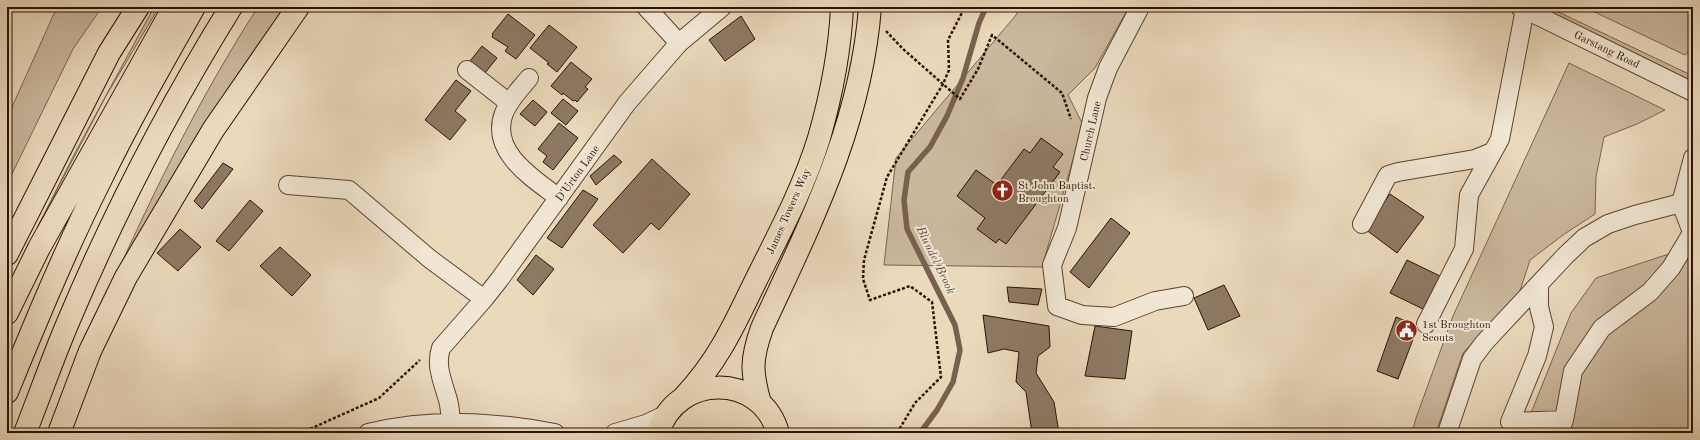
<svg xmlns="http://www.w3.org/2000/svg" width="1700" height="440" viewBox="0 0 1700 440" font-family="'Old Standard TT',serif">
	<rect width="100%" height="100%" fill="#ead9bb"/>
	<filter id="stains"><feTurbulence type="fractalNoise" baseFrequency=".005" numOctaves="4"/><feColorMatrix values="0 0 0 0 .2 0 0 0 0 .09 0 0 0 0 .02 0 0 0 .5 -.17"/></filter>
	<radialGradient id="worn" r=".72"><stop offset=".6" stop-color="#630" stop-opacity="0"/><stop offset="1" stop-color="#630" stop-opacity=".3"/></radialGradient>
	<path fill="#cab79c" stroke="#7a6450" d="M57,7H102L73,49L7,184V118Z
		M154,7H159L106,96L37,228L77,149Z
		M258,7H285C220,95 164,188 112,284C155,189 201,95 258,7Z
		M1020,7H1129L1095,68L1068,95L1083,125L1042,267L884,265L896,158L1016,15Z
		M1535,7H1548L1693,76V82Z
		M1584,7H1693V48L1685,55Z
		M1569,63L1665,110L1637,124L1604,137L1596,177L1595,214L1563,235L1530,260L1519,294L1463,353L1436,433H1412L1416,418L1453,316Z
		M1693,246V433H1523L1571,313L1596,278Z"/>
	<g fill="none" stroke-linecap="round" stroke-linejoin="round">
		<path stroke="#77604d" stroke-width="5.5" d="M920,433L937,410L953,382L960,350L955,325L907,229L904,200L908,172L930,147L947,116L963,78L979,23L986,7"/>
	</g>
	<path fill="#8e7964" stroke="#2b1105" d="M508,14L535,35L516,59L505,51L508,47L492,37L493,35L492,34Z
		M741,16L755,39L725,61L709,40Z
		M549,25L577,47L557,72L547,64L549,63L530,48Z
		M482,46L497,58L485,73L470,61Z
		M571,62L592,79L585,87L588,89L577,102L575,100L573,101L563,93L562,95L551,86Z
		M456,80L471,91L455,111L466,120L450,140L425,120Z
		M563,99L578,111L566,125L551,113Z
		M533,100L547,112L535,126L520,114Z
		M559,123L578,138L553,170L543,162L547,156L538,149Z
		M1041,138L1063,154L1053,167L1060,172L1006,244L999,239L996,243L977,229L985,218L957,196L976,170L997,185L1024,149L1030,153Z
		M614,155L622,162L596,185L590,176Z
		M652,159L690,194L659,230L651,223L623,253L593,225Z
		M223,163L233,169L202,209L194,201Z
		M583,190L598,199L562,248L547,238Z
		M1390,194L1424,217L1397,253L1365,229Z
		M250,200L263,211L229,251L216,241Z
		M1111,218L1130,233L1089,288L1070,272Z
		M180,229L201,247L178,271L157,253Z
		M280,247L311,275L292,296L260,266Z
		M536,255L554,269L533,295L517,280Z
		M1407,260L1440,276L1423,309L1390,293Z
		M1224,285L1240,316L1208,330L1194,298Z
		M1007,287L1042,289L1038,305L1009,302Z
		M983,315L1049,326L1050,347L1038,356L1036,373L1054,402L1059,433H1032L1026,392L1016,382L1019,352L1004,349L988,353Z
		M1396,317L1418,326L1398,379L1377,371Z
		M1095,326L1132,331L1125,379L1085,376Z"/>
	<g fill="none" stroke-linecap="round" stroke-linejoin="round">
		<defs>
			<path id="minor" d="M646,7L679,43
				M1140,7L1108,68L1097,98L1067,228L1052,265L1057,306L1082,315L1114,317L1155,301L1184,296
				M1520,7L1693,92
				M467,70L509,103
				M529,78C520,89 509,100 504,113C489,152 534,179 559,198
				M1693,158L1681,203L1693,235
				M288,185L349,190L430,259L484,299
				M1362,224L1388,175L1398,172L1475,159L1492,152
				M1539,285V307L1544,327L1537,356L1510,422L1564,420
				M1426,324L1464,249L1469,195L1500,139L1525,9
				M451,422C450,414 450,407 448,400C443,382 435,366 441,348L484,299L499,280L627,103L679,43L722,7
				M368,433C432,418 491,421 555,433
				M615,433L646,424L665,415
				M1447,433L1472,359L1484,343L1565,256L1584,238L1608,224L1635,215L1681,203
				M1559,433L1564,420L1573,371L1602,328L1650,292L1671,268L1692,233"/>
			<path id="major" d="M685,396C719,360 735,323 756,280C779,234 804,187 819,138C831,96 840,51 842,7
				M760,403C751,372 751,359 762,328C811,222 861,125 870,7
				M658,433C676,373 761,372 778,433"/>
			<path id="highway" d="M7,254L109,53L138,7
				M7,313L39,248L174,7
				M7,392C36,321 65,251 99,183C128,123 161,65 194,7
				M25,433C40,395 53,357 69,320C115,211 169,107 231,7
				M59,433L90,351L126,277L213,130L298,7"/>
		</defs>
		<use href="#minor" stroke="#5b4332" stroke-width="20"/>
		<use href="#major" stroke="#2b1105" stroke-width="24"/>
		<use href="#highway" stroke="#2b1105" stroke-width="24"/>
		<path stroke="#2b1105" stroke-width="2.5" stroke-dasharray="3 2" stroke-linecap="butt" d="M886,31L903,49L960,99L978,69L992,35L1062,93L1071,119
			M301,433L379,398L420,360
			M897,433L915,403L941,377L932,302L910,286L870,300L863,279L864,260L887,177L943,84L949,70L948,40L965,7"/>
		<use href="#minor" stroke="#f1e6d3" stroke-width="18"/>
		<use href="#major" stroke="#ead9bb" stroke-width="22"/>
		<use href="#highway" stroke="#ead9bb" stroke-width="22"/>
	</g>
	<defs>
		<symbol id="church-disc" viewBox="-11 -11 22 22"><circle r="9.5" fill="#8f2418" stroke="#f1e6d3"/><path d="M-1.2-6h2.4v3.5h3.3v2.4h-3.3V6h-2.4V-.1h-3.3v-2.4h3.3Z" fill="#fff"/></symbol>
		<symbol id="civic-disc" viewBox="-11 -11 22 22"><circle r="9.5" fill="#8f2418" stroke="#f1e6d3"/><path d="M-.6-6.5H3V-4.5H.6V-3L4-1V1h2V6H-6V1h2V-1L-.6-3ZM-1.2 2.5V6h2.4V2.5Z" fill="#fff"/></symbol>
	</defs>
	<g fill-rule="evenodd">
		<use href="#church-disc" x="990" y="178" width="25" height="25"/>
		<use href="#civic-disc" x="1394" y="318" width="25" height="25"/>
	</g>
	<g text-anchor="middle" stroke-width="4" stroke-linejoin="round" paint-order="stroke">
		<g font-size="11" fill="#2b1105" stroke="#f1e6d3">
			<text transform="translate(1607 49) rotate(26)" y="4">Garstang Road</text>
			<text transform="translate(1090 131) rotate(-77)" y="4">Church Lane</text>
			<text transform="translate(577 173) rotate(-54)" y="4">D'Urton Lane</text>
			<text transform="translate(788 211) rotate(-66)" y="4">James Towers Way</text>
		</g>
		<g font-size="11" fill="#2b1105" stroke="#f1e6d3" text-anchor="start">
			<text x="1018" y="189">St John Baptist,<tspan x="1018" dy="13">Broughton</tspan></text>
			<text x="1422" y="328">1st Broughton<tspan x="1422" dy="13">Scouts</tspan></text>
		</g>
		<g font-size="12" font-style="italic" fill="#5d4635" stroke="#f1e6d3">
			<text transform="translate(936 260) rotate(64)" y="4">Blundel Brook</text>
		</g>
	</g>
	<rect width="1700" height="440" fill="none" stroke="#ead9bb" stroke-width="24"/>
	<rect x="8" y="8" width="1684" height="424" fill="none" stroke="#2b1105" stroke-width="2"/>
	<rect x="12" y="12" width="1676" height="416" fill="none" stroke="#2b1105"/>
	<rect width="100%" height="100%" filter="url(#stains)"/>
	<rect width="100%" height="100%" fill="url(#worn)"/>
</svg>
